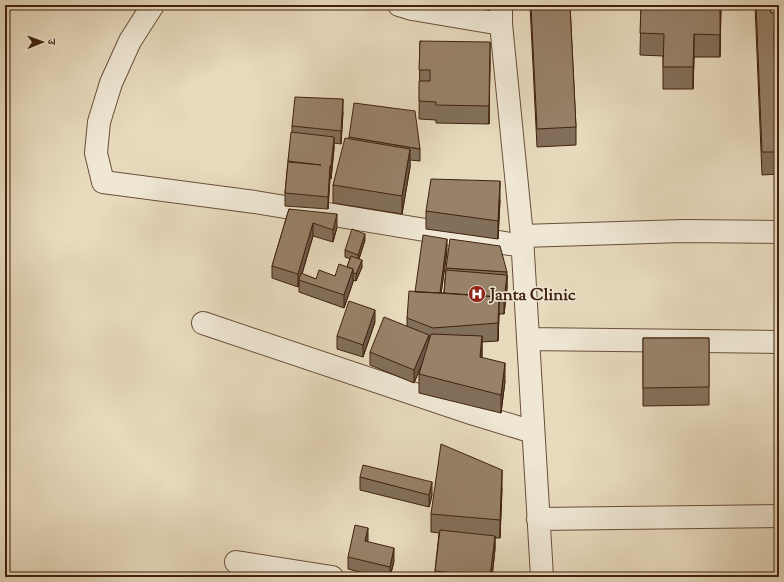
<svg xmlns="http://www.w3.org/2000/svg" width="784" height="582" viewBox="0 0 784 582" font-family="'Sorts Mill Goudy','Noto Serif Devanagari',serif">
	<rect width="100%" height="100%" fill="#e7dabd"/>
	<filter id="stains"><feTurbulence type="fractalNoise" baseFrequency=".005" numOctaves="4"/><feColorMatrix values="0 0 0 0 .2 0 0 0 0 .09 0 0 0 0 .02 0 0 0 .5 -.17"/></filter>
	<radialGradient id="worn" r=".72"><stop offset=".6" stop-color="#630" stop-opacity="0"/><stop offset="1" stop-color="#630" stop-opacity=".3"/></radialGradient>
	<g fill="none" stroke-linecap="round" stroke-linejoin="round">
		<defs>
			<path id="minor" d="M153,5L130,41L111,83L99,122L96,153L103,182L255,202L522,246
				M399,5L412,9L501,24
				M501,5V24L522,236L542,577
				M522,236L683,231L779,232
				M203,323L474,414L533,432
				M528,339L779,342
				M538,519L779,516
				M236,562L332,577"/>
		</defs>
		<use href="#minor" stroke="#6a4f39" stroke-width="24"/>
		<use href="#minor" stroke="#efe7d4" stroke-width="22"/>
	</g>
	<path fill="#826f5a" stroke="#41210d" d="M530,5H570L576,127V145L537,147Z
		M641,5H721L720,57H694L693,89H663V56L640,55Z
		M755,5H770L771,13H779V54H775L776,139H779V174L762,175Z
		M420,41L490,60L489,124L436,123V120L419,119Z
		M343,112L341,144L334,143V149L331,179L330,178L328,209L285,206V193L288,161L292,132V126Z
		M349,137L420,149V161L410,160V167L402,214L333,203V185Z
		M500,200L498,239L426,229V211Z
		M289,209L337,227L333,242L313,236L302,274L316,279L335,276L347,267L350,259L345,257V250L365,240L359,259L362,267L356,281L353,280V282L344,308L299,292V282L298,287L272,278V266Z
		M447,251L441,293H444L446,268L507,272V288L504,314H499L498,341L482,342V358L505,381L501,413L419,393V374L422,363L414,383L370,365V352L407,326V318L415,292Z
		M375,322L363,357L337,349V336Z
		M643,338H709V405L643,406Z
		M360,477L432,495L429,507L360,490Z
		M502,488L500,538H495V549L492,577H435V571L439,533L431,532V514Z
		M368,541V542L394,561L390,577H379L348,569V557Z"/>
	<path fill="#6a5a4a" stroke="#41210d" d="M720,5H721L720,57Z
		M694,34V57L693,89V67Z
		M490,42V60L489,124V106Z
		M343,99V112L341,144V131Z
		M334,137V149L331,179V166Z
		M410,149V167L402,214V196Z
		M330,166V178L328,209V197Z
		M500,181V200L498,239V221Z
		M337,214V227L333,242V230Z
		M313,223V236L300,280H299L298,287V274Z
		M365,234V240L358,262V255Z
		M447,239V251L439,309V296Z
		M362,260V267L356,281V274Z
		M353,269V282L344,308V295Z
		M507,275V288L504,314V301Z
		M499,297V315L498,341V323Z
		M375,310V322L363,357V345Z
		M429,335V347L414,383V370Z
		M482,336V354L480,376V357Z
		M505,363V381L501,413V395Z
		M502,470V488L500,538V520Z
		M432,482V495L429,507V495Z
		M368,528V541L365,554V541Z
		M495,536V549L492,577H490Z
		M394,548V561L390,577V567Z"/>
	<path fill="#978169" stroke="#41210d" d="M531,5H570L576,127L537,129Z
		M641,5H720V35L694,34L693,67H663L664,34L640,33Z
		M756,5H770L771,13H779V31H774L776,139H779V152H762Z
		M420,41L490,42L489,106L436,105V102L419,101V81H430V70H419Z
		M295,97L343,99L341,131L292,126Z
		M354,103L415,111L420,149L349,137Z
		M291,132L334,137L331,166H330L328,197L285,193L288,162L321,165L288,161Z
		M345,138L410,149L402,196L333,185Z
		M431,179L500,181L498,221L426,211Z
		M289,209L337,214L333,230L313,223L298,274L272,266Z
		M352,229L365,234L358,255L345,250Z
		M423,235L447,239L440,293L415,292Z
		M450,239L500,246L507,272L446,268Z
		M351,256L362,260L356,274L353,273V269L347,267Z
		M339,264L353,269L344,295L299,280L301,273L316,279L319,270L335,276Z
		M446,270L507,275L504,301H499V297L444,293Z
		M409,291L499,297L498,323L433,328L407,318Z
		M349,301L375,310L363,345L337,336Z
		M384,317L429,335L414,370L370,352Z
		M431,334L482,336L480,357L505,363L501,395L419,374Z
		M643,338H709V387L643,388Z
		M441,444L502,470L500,520L431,514Z
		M363,465L432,482L429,495L360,477Z
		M355,525L368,528L365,541L394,548L390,567L348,557Z
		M440,530L495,536L490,577L435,571Z"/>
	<defs>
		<symbol id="hospital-disc" viewBox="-11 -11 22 22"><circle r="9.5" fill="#8f2418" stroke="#efe7d4"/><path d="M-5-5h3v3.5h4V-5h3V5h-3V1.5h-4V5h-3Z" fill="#fff"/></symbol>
	</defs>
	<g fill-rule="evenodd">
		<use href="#hospital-disc" x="467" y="284" width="20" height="20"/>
	</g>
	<g text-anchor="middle" stroke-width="3" stroke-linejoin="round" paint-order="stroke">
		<g font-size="17" font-weight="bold" fill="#41210d" stroke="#efe7d4" text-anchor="start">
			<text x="490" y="300">Janta Clinic</text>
		</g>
	</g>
	<rect width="784" height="582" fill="none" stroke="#e7dabd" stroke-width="20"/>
	<rect x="6" y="6" width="772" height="570" fill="none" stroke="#41210d" stroke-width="2"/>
	<rect x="10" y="10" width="764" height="562" fill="none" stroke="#41210d"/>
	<g transform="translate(42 42) rotate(89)" stroke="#efe7d4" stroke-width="3" paint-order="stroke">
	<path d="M0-3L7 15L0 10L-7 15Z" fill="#41210d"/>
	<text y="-6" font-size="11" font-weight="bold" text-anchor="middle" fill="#41210d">उ</text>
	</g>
	<rect width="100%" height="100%" filter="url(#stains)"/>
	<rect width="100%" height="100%" fill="url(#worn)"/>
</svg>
